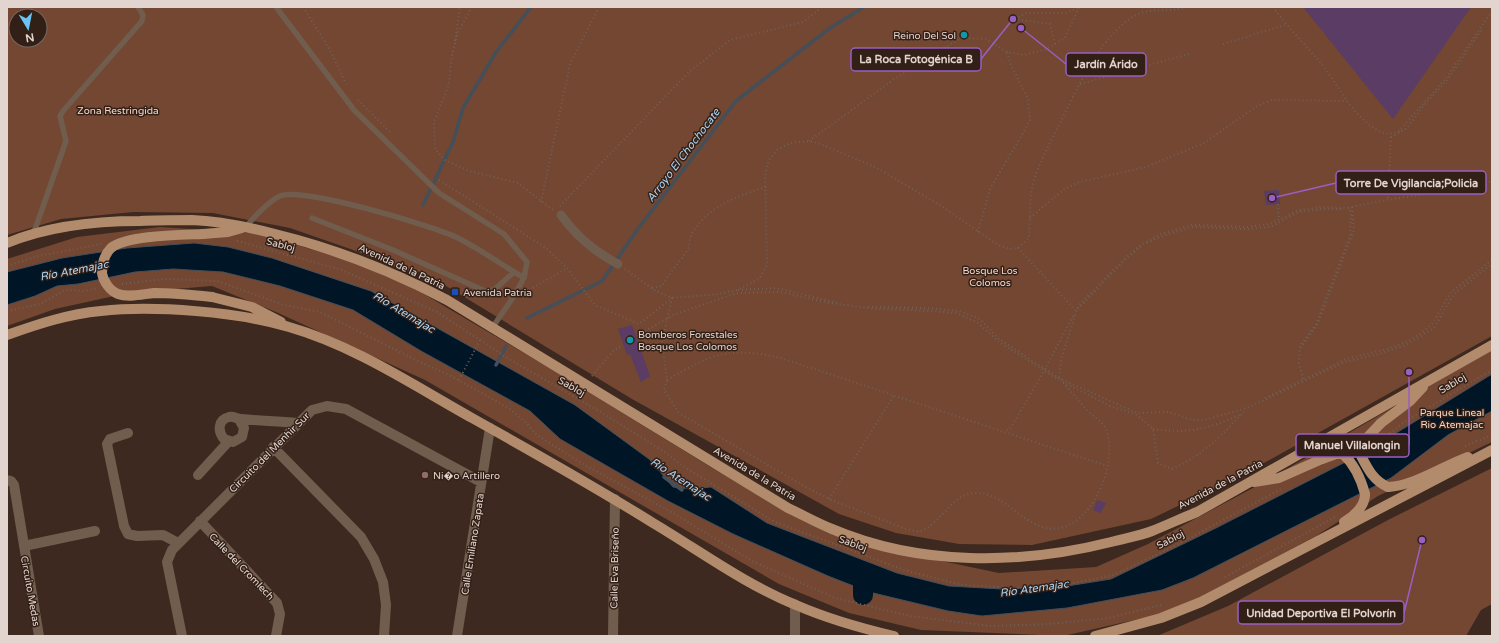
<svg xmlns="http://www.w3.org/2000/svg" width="1499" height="643" viewBox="0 0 1499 643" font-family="'Varela Round',sans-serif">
	<rect width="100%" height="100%" fill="#3d291f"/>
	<path fill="#734732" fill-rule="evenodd" d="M7,7H1492V336L1246,473L1151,519L1032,545L959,544L896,533L839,514L632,399L423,272L405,271L356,251L290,228L213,213L133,212L61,219L7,235ZM16,16H40V40H16Z
		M160,227L254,233L349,260L417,290L546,366L709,466L789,511L866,545L999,573L1096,567L1148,544L1266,481L1492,350V442L1378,496L1316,536L1197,599L1161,614L1063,636L921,630L849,613L779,584L425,380L276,312L212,286L128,293L55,309L7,326V259L77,237Z
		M1492,468V604L1481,610L1466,636H1157L1228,606L1388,520Z"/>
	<path fill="#001526" stroke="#444f59" d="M194,243L228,247L272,258L371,291L575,405L649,459L673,487L690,489L711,487L767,523L897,573L949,586L1001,589L1061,587L1111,579L1216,528L1367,451L1492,374V411L1448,435L1391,478L1193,578L1162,590L1067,608L982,616L948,611L869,592L828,576L733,534L668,501L560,439L530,411L421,351L353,310L280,286L223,272L173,269L135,272L78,284L57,286L35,296L7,305V272L62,258L127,248Z"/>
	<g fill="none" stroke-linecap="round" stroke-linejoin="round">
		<path stroke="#444f59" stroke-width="3.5" d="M423,205L453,142L463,108L496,52L531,7
			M527,318L602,281L637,230L736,101L830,28L864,7
			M496,365L506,346
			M664,477L682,490"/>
		<path stroke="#001526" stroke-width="20" d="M863,595V579"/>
	</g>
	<path fill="#5a3c65" d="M1303,7H1471L1393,119Z
		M1279,190L1280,204L1266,205L1264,191Z
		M632,325L650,376L641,382L630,354L627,355L618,329Z
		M1097,500L1106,503L1101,513L1093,510Z"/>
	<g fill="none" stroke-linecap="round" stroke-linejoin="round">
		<path stroke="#726057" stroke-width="2" stroke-dasharray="1 3" stroke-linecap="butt" d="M303,7L330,50L346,84
			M472,7L458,32L452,55L449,84L434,122L435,149L445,160L469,171L518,183L553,210
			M1273,7C1288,28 1307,46 1323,66C1340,88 1353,117 1379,131C1386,135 1392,134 1399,131L1446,78L1492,11
			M455,41L460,7
			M1055,44L1050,24L1015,19L1026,13H1065L1078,8
			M1223,44L1285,25
			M1080,84L1189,54
			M358,100L392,134
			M1391,137L1407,128L1425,104L1448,79L1482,29
			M809,141L893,80L961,38L986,39L1007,52L1023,55L1047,49L1065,38L1079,7
			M439,180L546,248L567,268L595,305L639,324L672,298L662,342L667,380L664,390L679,413L795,481L829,499L906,529C911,530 917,532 921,531C942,523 951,494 975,493C1003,492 1020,523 1047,528C1090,536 1120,462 1106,429C1103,422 1094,417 1089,412C1078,401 1069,389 1059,378L1061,360L1078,306L1118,265L1139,246L1161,234L1192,225L1247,227L1269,224L1299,210L1320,207L1349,208L1351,215L1350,236L1316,324L1300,346L1299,363L1303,379
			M1388,198L1391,136
			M541,202L570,64L599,7
			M1278,204L1279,219
			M560,206L689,72L730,40L803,22L822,7
			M1348,208C1393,197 1439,193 1485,185L1492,181
			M1030,218L1063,190L1079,182L1146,167L1204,143L1257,106L1272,100L1347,101
			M978,232L990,189L1030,121L1028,99L1010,63L1007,52
			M237,241L339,269L437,312L509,359L604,414L663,451L686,468L775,522L907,571L963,585L1015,588L1074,583L1113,575L1169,549L1281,489
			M1147,243L1163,236L1193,227L1247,229L1270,227L1299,212L1322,209H1344
			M1018,248L1076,311
			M7,266L38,256L101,244
			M625,269L654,290L672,298L718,294L737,290L759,279L767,265L765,175L769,160L778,149L791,143L809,141L821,144L877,168L943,207L998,245L1010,249L1018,248L1029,238C1030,221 1029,201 1033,184C1039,162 1050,143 1060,123C1077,89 1101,34 1136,15C1151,7 1171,13 1186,7
			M122,284L165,279L217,281L284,305L320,312L422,363L451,376L510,409L527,424L537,435L583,464L673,513L752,561L835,598L910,616L991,626L1049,624L1108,618L1162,605
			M652,288L662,286C669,273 679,263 687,251C690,246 689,239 692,233C709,206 737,196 766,187
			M738,290L776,288L838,303
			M526,292L567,268
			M868,307L927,308L959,311L980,319L999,339L1045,369L1010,429L1004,431
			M1078,309L1127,258L1143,245
			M7,311L40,304L65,290L84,291L98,288
			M1073,316L1045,369L1059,378L1137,413L1169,412L1192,420H1204L1247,408L1345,362L1379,354L1406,345L1434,328L1454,294L1492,264
			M638,335L673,315L737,293L780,292L824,302L874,309L913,310L956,313L978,323L999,342L1059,380
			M1301,348L1318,323L1354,230L1352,207
			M592,376L613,351L621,346
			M459,380L480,340
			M667,380C712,354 728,346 781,358L1107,466
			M1063,382L1110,406L1137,415L1153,429L1158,463L1172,469C1202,456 1224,434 1246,409
			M1265,398L1346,359L1387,349L1408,341L1421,333L1432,324L1451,292L1492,260
			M1153,429C1190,434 1206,429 1240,415
			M1383,438L1409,419L1492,370
			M1465,446L1492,435
			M829,499L894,395
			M1225,577L1335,517"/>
		<path stroke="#715d4e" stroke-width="5.5" d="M276,7L354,110L439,193L504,234L527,262L524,278
			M312,218L393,250L485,291L494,290L514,272
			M246,227C253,218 269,201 280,196C303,187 430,225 456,237C480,249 502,265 524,278L512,299L492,328
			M33,235L66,141L60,116L63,111L142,21L143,15L138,7"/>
		<path stroke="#715d4e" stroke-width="9" d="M561,215C576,236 595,252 618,264"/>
		<path stroke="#715d4e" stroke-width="10" d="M239,419L244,428L242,437L233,442L224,439C218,432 217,420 229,417C234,416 237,419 241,419C260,421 278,421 297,423
			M128,433L110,439L107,444L124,526L128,534L137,536L163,535L178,543
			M273,447L361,537L374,559L383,582L386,605L384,636
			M198,475L229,441
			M7,480L11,481L14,485L39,636
			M200,521L277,603L280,614L276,636
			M24,546L95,531
			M795,605V636
			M182,636L167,562L172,550L312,410L327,406L346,409L481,482
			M457,636L490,428
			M613,636L615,499"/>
		<path stroke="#b28b6c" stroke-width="10" d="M203,234L228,232L242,228
			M7,243C48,226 96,221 140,221C157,220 175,220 192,220C220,221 248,227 275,234C337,249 390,270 447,300L788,508C803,515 817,523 832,529C919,566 1020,565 1111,542C1125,538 1139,536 1152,531C1167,525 1182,518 1197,512L1492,345
			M212,297L252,307L281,322
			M7,335C38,324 68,314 101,311C154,305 239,312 289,327C355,346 413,385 472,418C533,452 594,486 653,523C700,551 746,585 796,605C828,619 860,628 894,636
			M1381,423L1410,401L1423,387
			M1254,482L1279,478L1322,459
			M1388,487C1414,486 1443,466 1468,457
			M1344,522C1354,516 1365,506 1365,494
			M1095,636L1161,618L1201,602L1492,450"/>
		<path stroke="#b28b6c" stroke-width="10" d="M203,234C182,235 127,235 111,248C104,255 102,264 102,273C103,281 110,291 118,294C129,298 143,294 154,293C173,293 193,295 212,297
			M1381,423L1361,444L1359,452C1367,467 1372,480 1388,487
			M1322,459L1336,454H1343C1355,465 1361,479 1365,494"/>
	</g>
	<g fill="#0f9aa8" stroke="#321f16" stroke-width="1.5">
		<circle cx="964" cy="35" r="4"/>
		<circle cx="630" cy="340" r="4"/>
	</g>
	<rect fill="#1a4fb4" stroke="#321f16" stroke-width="1.5" x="451" y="288" width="8" height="8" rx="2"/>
	<circle fill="#8d6e63" stroke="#321f16" stroke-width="1.5" cx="425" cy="475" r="4"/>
	<g text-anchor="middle" stroke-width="3" stroke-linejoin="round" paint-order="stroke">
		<g font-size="10" fill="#e2d5cf" stroke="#321f16" text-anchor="start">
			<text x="956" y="39" text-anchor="end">Reino Del Sol</text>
			<text x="463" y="296">Avenida Patria</text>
			<text x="638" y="338">Bomberos Forestales<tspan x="638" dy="12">Bosque Los Colomos</tspan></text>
			<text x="433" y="479">Ni�o Artillero</text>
		</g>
		<g font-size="10" fill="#f8d7c8" stroke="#321f16">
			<text x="118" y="114">Zona Restringida</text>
			<text x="990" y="274">Bosque Los<tspan x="990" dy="12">Colomos</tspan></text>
			<text x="1452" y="416">Parque Lineal<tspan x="1452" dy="12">Rio Atemajac</tspan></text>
		</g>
		<g font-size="10" fill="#e2d5cf" stroke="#321f16">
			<text transform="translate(281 244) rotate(15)" y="4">Sabloj</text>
			<text transform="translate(402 266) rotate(25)" y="4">Avenida de la Patria</text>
			<text transform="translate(1452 383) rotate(-31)" y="4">Sabloj</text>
			<text transform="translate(572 386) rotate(30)" y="4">Sabloj</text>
			<text transform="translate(269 452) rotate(-45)" y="4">Circuito del Menhir Sur</text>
			<text transform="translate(755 473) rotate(31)" y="4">Avenida de la Patria</text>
			<text transform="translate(1220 484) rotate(-28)" y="4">Avenida de la Patria</text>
			<text transform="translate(1170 539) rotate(-27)" y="4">Sabloj</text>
			<text transform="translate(853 543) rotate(20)" y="4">Sabloj</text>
			<text transform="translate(472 544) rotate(-81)" y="4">Calle Emiliano Zapata</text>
			<text transform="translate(242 566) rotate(46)" y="4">Calle del Cromlech</text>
			<text transform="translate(614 568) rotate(-89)" y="4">Calle Eva Briseño</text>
			<text transform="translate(31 591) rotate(80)" y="4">Circuito Medas</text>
		</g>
		<g font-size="11" font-style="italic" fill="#abd5f6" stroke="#321f16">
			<text transform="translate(683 155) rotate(-53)" y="4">Arroyo El Chochocate</text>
			<text transform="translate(74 270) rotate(-11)" y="4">Río Atemajac</text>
			<text transform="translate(404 312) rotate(31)" y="4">Río Atemajac</text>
			<text transform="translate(681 479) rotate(33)" y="4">Río Atemajac</text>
			<text transform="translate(1034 588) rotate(-8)" y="4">Río Atemajac</text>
		</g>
	</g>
	<path fill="none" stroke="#9a5fc4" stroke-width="1.5" d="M1013 19L981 59M1021 28L1066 64M1272 198L1336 183M1409 372L1409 445M1422 540L1404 613"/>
	<g fill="#9a5fc4" stroke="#321f16" stroke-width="1.5">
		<circle cx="1013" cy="19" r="4"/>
		<circle cx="1021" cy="28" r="4"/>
		<circle cx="1272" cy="198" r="4"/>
		<circle cx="1409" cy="372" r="4"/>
		<circle cx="1422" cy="540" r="4"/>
	</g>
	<g fill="#321f16" stroke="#9a5fc4" stroke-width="1.5">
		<rect x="851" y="48" width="130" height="23" rx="4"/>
		<rect x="1066" y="53" width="80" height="23" rx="4"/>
		<rect x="1336" y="171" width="150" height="23" rx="4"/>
		<rect x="1296" y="434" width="113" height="23" rx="4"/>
		<rect x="1238" y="601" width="166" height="23" rx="4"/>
	</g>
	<g font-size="11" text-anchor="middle" font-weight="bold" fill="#e2d5cf">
		<text x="916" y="63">La Roca Fotogénica B</text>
		<text x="1106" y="68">Jardín Árido</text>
		<text x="1411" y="187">Torre De Vigilancia;Policia</text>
		<text x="1352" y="449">Manuel Villalongin</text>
		<text x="1321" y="617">Unidad Deportiva El Polvorín</text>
	</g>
	<rect width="1499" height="643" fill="none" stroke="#e2d5cf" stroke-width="16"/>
	<g transform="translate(28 28) rotate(170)"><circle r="19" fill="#321f16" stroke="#786860"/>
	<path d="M0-3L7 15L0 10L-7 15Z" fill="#6bc3f2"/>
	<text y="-6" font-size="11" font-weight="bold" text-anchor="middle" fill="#e2d5cf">N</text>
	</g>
</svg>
